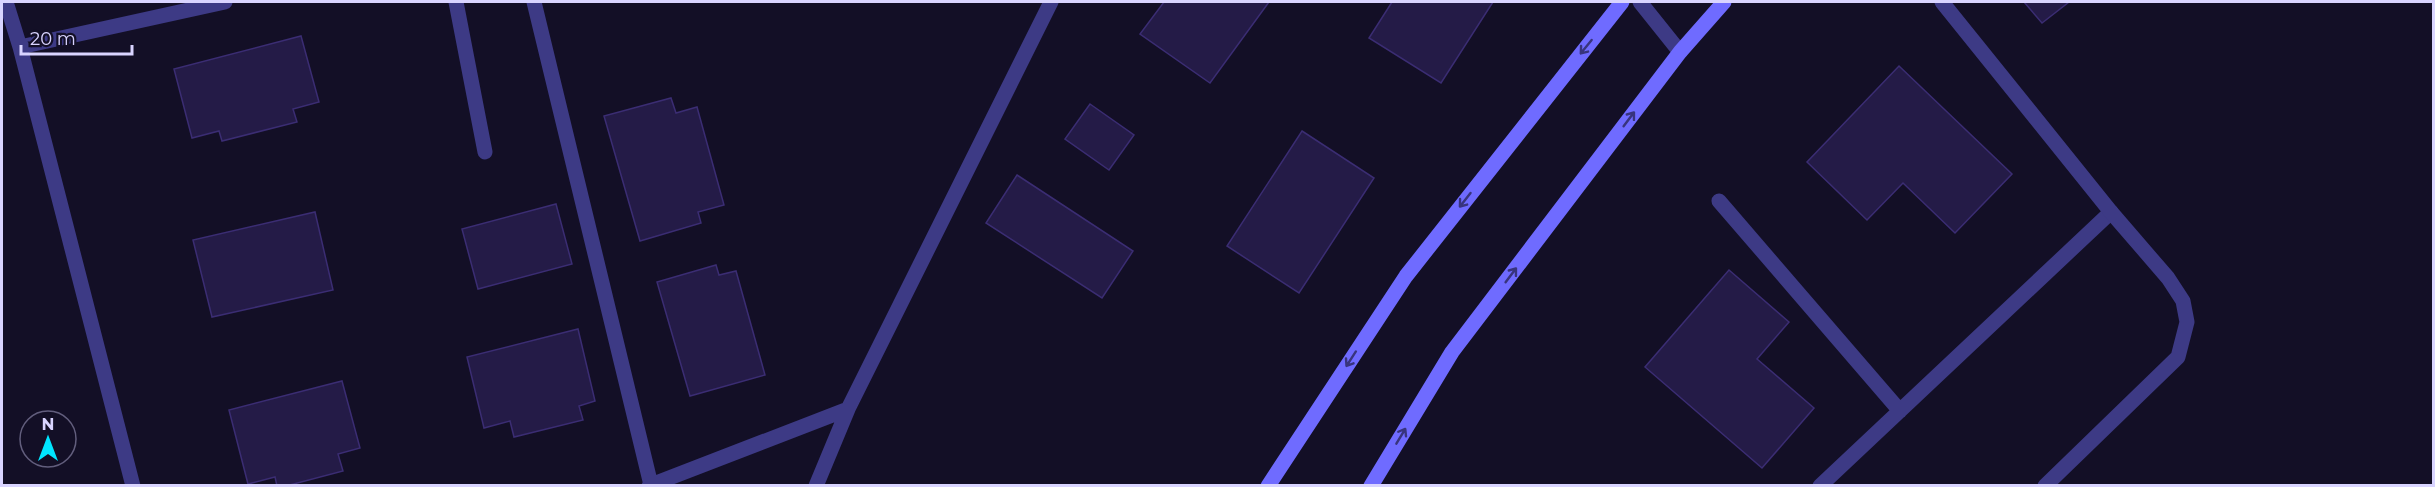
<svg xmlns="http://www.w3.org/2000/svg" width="2435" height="487" viewBox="0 0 2435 487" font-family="Montserrat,sans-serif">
	<rect width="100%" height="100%" fill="#130f26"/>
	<path fill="#241b47" stroke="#3b2d73" stroke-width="1.5" d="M1164,2H1269L1210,83L1140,34Z
		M1392,2H1493L1441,83L1369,38Z
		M2024,2H2069L2042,23Z
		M301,36L319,102L293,109L297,122L222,141L219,131L192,138L174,69Z
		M1899,66L2012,174L1955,233L1903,183L1867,220L1807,162Z
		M671,98L676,113L697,107L724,205L698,212L701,223L640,241L604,116Z
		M1090,104L1134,135L1109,170L1065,139Z
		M1302,131L1374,178L1299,293L1227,246Z
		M1017,175L1133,251L1102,298L986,223Z
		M556,204L572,264L478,289L462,229Z
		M315,212L333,290L212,317L193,240Z
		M716,265L719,275L736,271L765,375L690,396L657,282Z
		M1729,270L1789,322L1757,359L1814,408L1762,468L1645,367Z
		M578,329L595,401L579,406L583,420L514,437L510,421L484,428L467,357Z
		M342,381L360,448L338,454L343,471L286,486H277L275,477L248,484L229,410Z"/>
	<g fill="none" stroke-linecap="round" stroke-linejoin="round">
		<path stroke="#3d3a85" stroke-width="15" d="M1719,201L1900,411
			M1820,486L2111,212"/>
		<path stroke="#3d3a85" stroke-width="15" d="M6,2L20,47
			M456,2L485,152
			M534,2L651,485L649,486
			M1640,2L1680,52
			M1942,2L2111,212L2168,278L2183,301L2187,322L2178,357L2045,486
			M651,485L848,409
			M133,486L20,47L225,2
			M816,486L848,409L1051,2"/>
		<path stroke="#6f6bff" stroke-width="15" d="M1268,486L1406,276L1622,2
			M1371,486L1452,352L1680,52L1724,2"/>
	</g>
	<defs><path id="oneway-shaft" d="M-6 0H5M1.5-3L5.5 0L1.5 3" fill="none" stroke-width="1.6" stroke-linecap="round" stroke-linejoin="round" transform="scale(1.5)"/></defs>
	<g stroke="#38347d">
		<use href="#oneway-shaft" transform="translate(1586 47) rotate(129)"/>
		<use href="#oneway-shaft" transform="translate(1629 119) rotate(-53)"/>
		<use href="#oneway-shaft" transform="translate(1465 200) rotate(128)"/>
		<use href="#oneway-shaft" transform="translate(1511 275) rotate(-53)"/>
		<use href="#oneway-shaft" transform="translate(1351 359) rotate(123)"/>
		<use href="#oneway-shaft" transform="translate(1401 436) rotate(-59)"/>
	</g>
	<rect width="2435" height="487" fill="none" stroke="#d9d4ff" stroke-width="6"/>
	<g transform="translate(48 439)"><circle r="28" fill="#130f26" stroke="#625e7d" stroke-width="1.5"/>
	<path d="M0-4.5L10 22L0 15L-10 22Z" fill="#00e5ff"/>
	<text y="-9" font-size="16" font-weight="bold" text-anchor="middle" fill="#d9d4ff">N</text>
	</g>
	<path d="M21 45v9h111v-9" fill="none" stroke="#d9d4ff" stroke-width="3"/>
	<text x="30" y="45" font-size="18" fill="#d9d4ff" stroke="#130f26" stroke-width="4.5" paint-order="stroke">20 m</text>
</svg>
